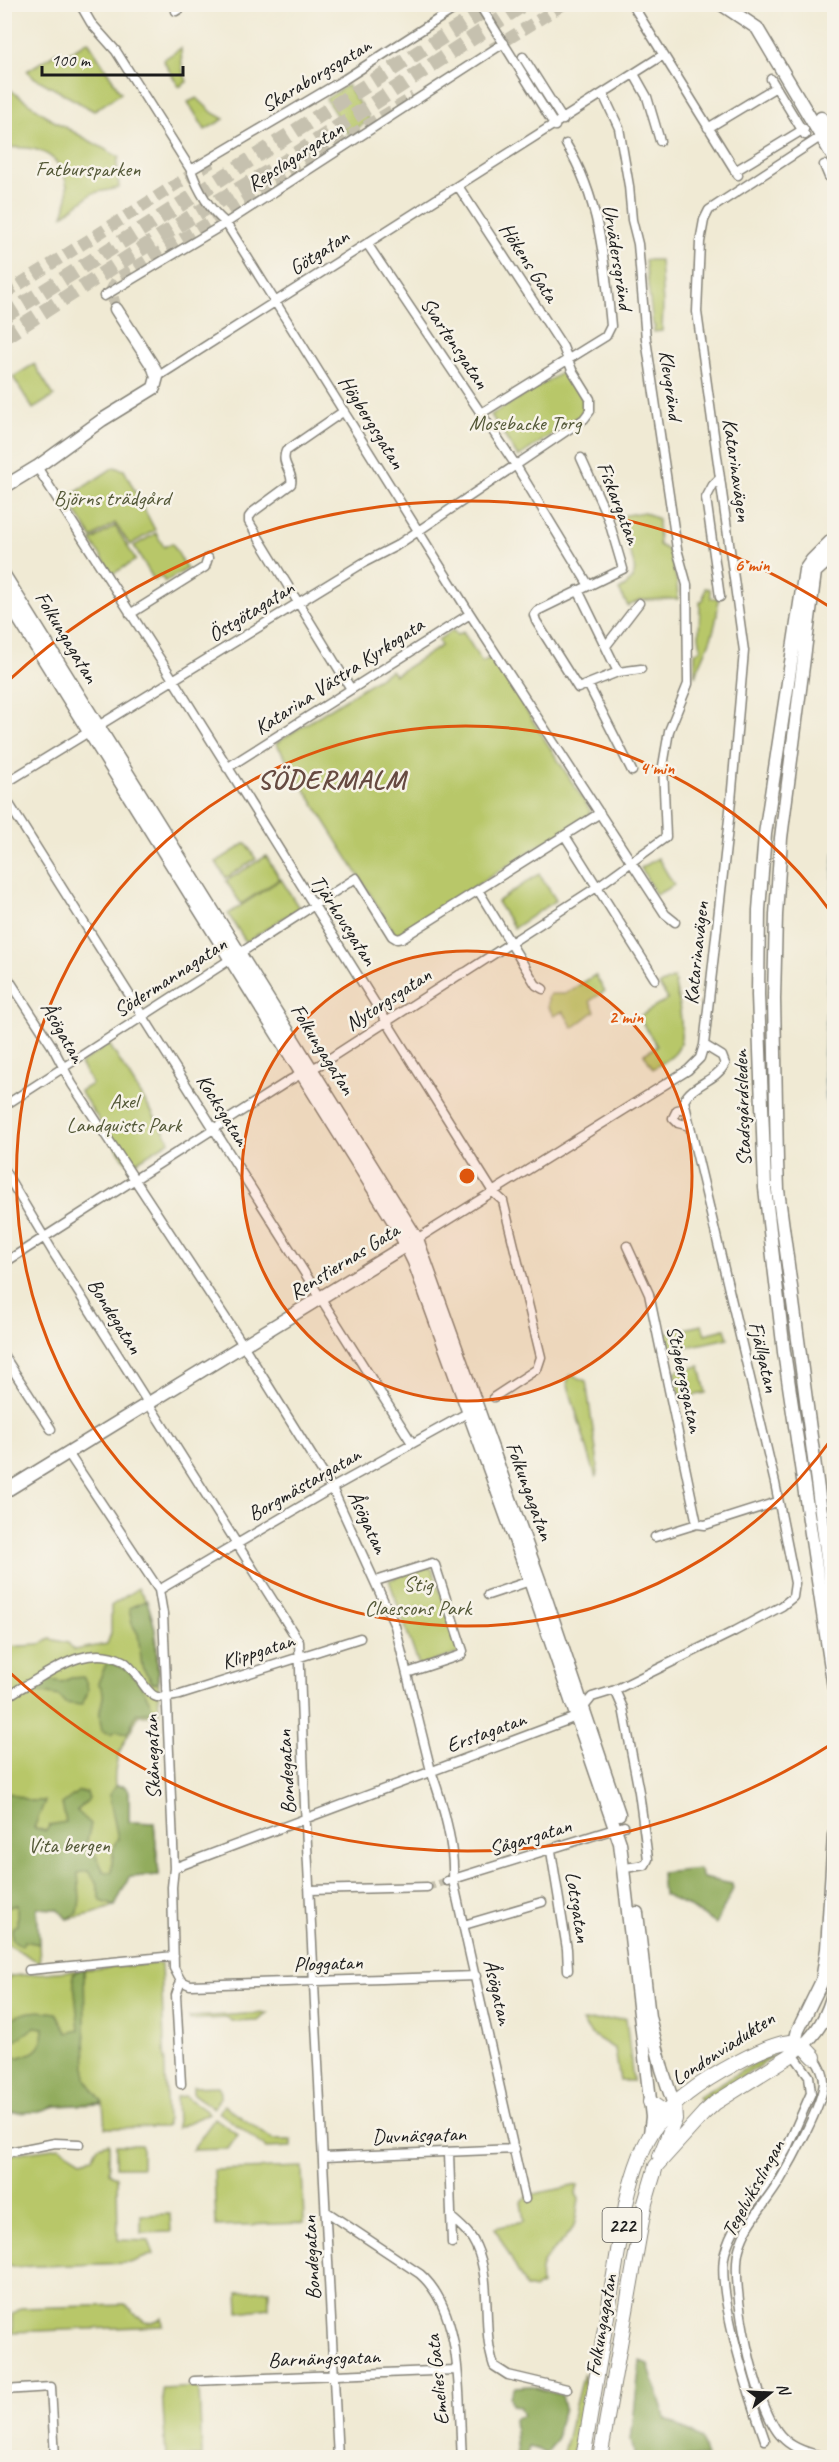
<svg xmlns="http://www.w3.org/2000/svg" width="839" height="2462" viewBox="0 0 839 2462" font-family="Caveat,sans-serif">
	<rect width="100%" height="100%" fill="#f7f3e8"/>
	<filter id="ink" filterUnits="userSpaceOnUse"><feTurbulence type="fractalNoise" baseFrequency=".0167" numOctaves="2"/><feDisplacementMap in="SourceGraphic" scale="12" xChannelSelector="R" yChannelSelector="G"/><feConvolveMatrix kernelMatrix="1 2 1 2 8 2 1 2 1" color-interpolation-filters="sRGB"/></filter>
	<filter id="wash" filterUnits="userSpaceOnUse"><feTurbulence type="fractalNoise" baseFrequency=".008" numOctaves="4" result="noise"/><feDisplacementMap in="SourceGraphic" scale="24" xChannelSelector="R" yChannelSelector="G"/><feGaussianBlur stdDeviation="1.35" result="paint"/><feColorMatrix in="noise" values="0 0 0 0 0 0 0 0 0 0 0 0 0 0 0 0 0 1.4 0 .05"/><feComposite in="paint" operator="in"/></filter>
	<g filter="url(#wash)">
		<rect width="100%" height="100%" fill="#f0ead4"/>
		<path fill="#b8c769" stroke="#6a7242" stroke-width="1.5" d="M88,41L121,93L94,111L33,77L27,71L57,52L62,57Z
			M181,48L182,67L187,82L179,87L163,60Z
			M347,85L370,120L348,134L326,99Z
			M5,86L54,121L119,157L117,164L119,188L93,193L63,215C73,190 66,159 37,150C27,147 15,148 5,147Z
			M197,98L213,113L224,119L205,130L188,102Z
			M645,260H660L663,304L662,331L653,332L655,326L653,325Z
			M34,364L54,396L33,409L13,377Z
			M566,370C574,384 590,399 581,415L518,457L491,415Z
			M114,467L124,470L155,530L130,545L115,523L92,538L67,498Z
			M644,512L658,519L659,545L668,550L677,581L678,599L641,600L628,606L619,590C647,575 630,558 623,535C621,529 621,522 620,516Z
			M115,526L136,560L113,574L91,541Z
			M156,533L164,547L172,543L187,569L165,582L161,576L154,580L134,546Z
			M705,588L710,589L711,598H718C719,627 706,650 695,676V653L701,649L699,636L700,602L703,601Z
			M453,630L457,635L463,632L482,662L492,657L590,810V814L399,934H395L276,743L391,670L395,675L441,646L438,640Z
			M246,843L256,859L226,878L216,862Z
			M266,856L280,879L241,904L226,881Z
			M658,858L674,885L656,895L641,868Z
			M539,874L556,900L514,928L497,902Z
			M281,879L299,908L246,942L228,914Z
			M595,975L605,991L590,1001L595,1011L573,1028L563,1011L554,1016L548,1007V997L551,994H565Z
			M674,978C677,996 688,1038 676,1052C671,1059 660,1064 653,1069L644,1054L657,1046L641,1021L640,1016L668,999L659,985Z
			M109,1044L170,1141L136,1162L133,1158L126,1162L80,1091L92,1084L80,1064Z
			M702,1325L705,1334L725,1329L728,1338L669,1351L666,1333Z
			M700,1366L706,1393L681,1398L675,1371Z
			M571,1375L586,1381L598,1464L596,1478L567,1382Z
			M428,1567L433,1570L459,1649L457,1654L419,1666L389,1580Z
			M138,1588C164,1622 157,1673 159,1714L139,1715C126,1739 112,1758 115,1786H124L129,1791V1822L154,1823L159,1875L129,1877L115,1906L92,1914L67,1919L58,1909L37,1908L40,1963L5,1943V1647L39,1645L50,1639L68,1643L74,1650L107,1644L111,1633V1606Z
			M161,1963L167,2124L165,2127L105,2128L103,2104L55,2106L36,2112L5,2113L4,1985L11,1976Z
			M267,2013L258,2021L232,2022L226,2018L190,2020L189,2017Z
			M626,2018L633,2081H620L615,2049L592,2035L582,2022Z
			M778,2054L702,2103L698,2097L757,2062Z
			M218,2086C225,2094 218,2102 213,2108L193,2094V2087Z
			M185,2096L209,2113L177,2128L176,2097Z
			M224,2105L273,2140H292V2147L267,2148L219,2112Z
			M215,2118L238,2135L228,2149L192,2150Z
			M109,2143V2172L117,2177L118,2240L149,2241L154,2254L130,2263L12,2267L5,2262L4,2157L18,2153L60,2147L81,2160L93,2157L98,2146Z
			M142,2145V2167H116V2145Z
			M302,2167L304,2223L216,2226L214,2170Z
			M578,2185L576,2194L579,2199C577,2209 577,2223 571,2231C555,2254 537,2254 541,2285L534,2289L526,2287L495,2228L524,2221L521,2202L529,2195Z
			M170,2214L171,2232L141,2233V2215Z
			M269,2290V2308L239,2312L238,2292Z
			M125,2305C143,2315 138,2330 162,2318L163,2326L13,2332V2315L20,2308Z
			M583,2373L585,2389L572,2457H562Z
			M199,2387L202,2457H166L162,2389Z"/>
		<path fill="#92ac5d" stroke="#57643c" stroke-width="1.5" d="M147,1600L155,1629L158,1683H153L142,1667L138,1634L132,1624L129,1608Z
			M107,1662C136,1669 142,1685 154,1711L137,1713L127,1733L116,1731L111,1734L102,1731C101,1725 99,1717 100,1711C102,1699 107,1694 98,1683Z
			M83,1677C91,1688 88,1695 81,1705L65,1703L59,1696L31,1691L45,1679L62,1682L71,1678Z
			M115,1786H124L129,1791V1822L154,1823L159,1875L129,1877L115,1906L101,1901L96,1882L88,1871L78,1873L80,1899L78,1913L67,1919L58,1909L37,1908L39,1944L24,1941L22,1946L12,1940V1928L17,1925V1905L5,1908V1791L30,1801H45L34,1828L46,1831L50,1825L66,1822L62,1804L79,1791L87,1793L89,1799L77,1811L91,1824L85,1849L94,1852L104,1872H111L114,1845L118,1839L109,1795Z
			M699,1869L703,1878L732,1884L733,1889L716,1924L688,1906L663,1895L661,1873Z
			M84,1968L86,2079L103,2103L55,2106L36,2112L5,2113L4,2053L11,2058C31,2056 44,2051 44,2028L35,2027L5,2048V2023C20,2011 37,2009 56,2013L68,2033L79,2030L73,1974Z
			M640,2361L648,2364L666,2419L702,2439L706,2457H635L631,2440Z
			M529,2386L561,2395L564,2409L558,2426L557,2439L546,2454L537,2449L529,2447L526,2457H517L514,2418L523,2416L519,2406L512,2405L510,2396L515,2387Z"/>
		<path fill="#54a5cf" stroke="#386076" stroke-width="1.5" d="M834,852V1175L828,1127L824,1063Z"/>
	</g>
	<g filter="url(#ink)">
		<g fill="none" stroke-linecap="round" stroke-linejoin="round">
			<path stroke="#c6c1af" stroke-width="8" stroke-dasharray="8 4" stroke-linecap="butt" d="M427,1887L447,1881"/>
			<path stroke="#c6c1af" stroke-width="12" stroke-dasharray="12 6" stroke-linecap="butt" d="M492,49L564,4
				M4,294L216,159
				M116,309L111,291L118,278L414,97"/>
			<path stroke="#c6c1af" stroke-width="15" stroke-dasharray="15 8" stroke-linecap="butt" d="M4,316C169,213 331,107 495,4
				M4,337L191,217L280,165L524,4"/>
			<defs>
				<path id="street" d="M80,4L91,23L116,51L191,170C198,190 209,209 226,223L470,614L665,914L675,922
					M479,4L555,126
					M632,4L738,175
					M176,11L187,4
					M523,57L563,120
					M634,74L647,97L660,141
					M771,79L805,135
					M708,128L776,87
					M824,165L829,177
					M191,170L345,79L457,7
					M735,171L804,129
					M368,245L515,464L588,584
					M104,296L226,223L504,43
					M157,377L663,55
					M344,411L286,451C280,464 294,472 291,484L253,512L249,517V522L351,689
					M480,414L606,336L611,326C605,263 600,199 566,144
					M581,458L608,518L623,569L537,611L534,615L536,621L578,688L618,672L641,669
					M37,467L174,681L493,1192L503,1201L541,1357L537,1369L494,1397
					M578,590L618,672
					M720,597L706,498L713,485L720,478
					M130,614L205,567L208,558
					M606,646L639,603
					M588,684L632,771
					M227,768L470,614
					M4,784L363,563L396,546L584,419L590,411V399L572,370L563,347L458,186
					M4,796L412,1443
					M565,836L655,979
					M478,890L536,985L543,989
					M4,972L52,1046L72,1084L238,1337L332,1488L395,1626L431,1771C443,1804 455,1844 453,1880L525,2199
					M4,1106L356,878L392,936L397,939L402,938L600,813
					M686,1108L677,1110L673,1118L678,1123L690,1126
					M4,1170L53,1252L299,1642L305,1806L338,2458
					M417,1239L688,1070L700,1058L704,1045L731,801L744,651L697,312L700,242L704,220L709,210L825,134
					M627,1246L649,1294L697,1524
					M4,1263L290,1080L321,1064L459,975L466,972L597,887L666,837L663,766L669,731L688,684L687,585L677,549L662,448L646,339L638,244L632,220L629,186L619,128L603,94
					M4,1356L51,1429
					M68,1453L159,1590L163,1614L174,1868L172,1887L174,1968L181,1981
					M655,1537L697,1524L705,1525L777,1502
					M376,1581L432,1563L435,1565L463,1651L461,1655L407,1673
					M159,1590L332,1488L469,1412
					M488,1595L533,1580
					M615,1690L623,1708L639,1792L648,1859L645,1865L625,1868
					M4,1700C12,1692 23,1687 32,1682C59,1666 91,1644 123,1661C136,1668 146,1695 157,1697C164,1699 173,1696 180,1695L360,1638
					M551,1851L567,1949L568,1970
					M174,1868L576,1717L592,1697L615,1690L735,1631L782,1606L793,1597L795,1583L775,1483L684,1101C692,1084 716,1081 725,1064L722,1056L704,1045
					M447,1881L624,1826
					M310,1890L427,1887
					M464,1925L542,1902
					M29,1970L174,1956
					M181,1981L190,1985L476,1976
					M181,1981L176,1995L181,2084
					M814,2057C820,2065 824,2072 824,2082C823,2104 791,2162 779,2182C765,2205 746,2223 739,2249C729,2284 756,2412 782,2437C791,2447 805,2452 818,2455
					M4,2153L55,2143L79,2144
					M449,2153L452,2243
					M324,2157L515,2149
					M754,2190L769,2179L786,2150L811,2093L809,2076L793,2054
					M327,2212L420,2274C465,2313 458,2402 462,2458
					M452,2218C461,2226 471,2234 476,2246C493,2283 481,2328 494,2366L508,2375L567,2389
					M194,2381L456,2370
					M4,2390L51,2387L55,2458
					M765,2440C751,2401 715,2291 725,2253C732,2225 753,2203 769,2179
					M446,2458L462,2457"/>
				<path id="secondary" d="M721,4L757,28L834,158
					M821,118L834,137
					M4,487L37,467L102,420L154,388L157,377L154,368L116,309
					M834,538L812,560L805,570L765,834L759,910L758,995L765,1188L784,1352L834,1688
					M834,555L815,572L781,838L776,915L774,999L777,1162L778,1190L834,1609
					M4,575L417,1239L546,1599L619,1814
					M4,595L396,1225L414,1262L530,1581L620,1843L652,2117L650,2134
					M4,1492L413,1241
					M637,1913L649,2017L662,2069L674,2105
					M793,2050L798,2030L822,1981L827,1949L834,1835
					M797,2051C817,2034 828,2016 834,1990"/>
				<path id="primary" d="M650,2102L673,2118
					M660,2156L675,2119L674,2105
					M583,2458L626,2204C632,2177 641,2146 658,2123C666,2113 676,2102 687,2094C706,2079 769,2041 792,2042C802,2042 808,2051 814,2057
					M600,2458L645,2203L656,2166L704,2113L715,2103L793,2054"/>
			</defs>
			<use href="#street" stroke="#868378" stroke-width="11"/>
			<use href="#secondary" stroke="#868378" stroke-width="15"/>
			<use href="#primary" stroke="#868378" stroke-width="16"/>
			<use href="#street" stroke="#fff" stroke-width="8"/>
			<use href="#secondary" stroke="#fff" stroke-width="12"/>
			<use href="#primary" stroke="#fff" stroke-width="14"/>
		</g>
	</g>
	<circle cx="467" cy="1176" r="225" fill="#de560d" fill-opacity=".12"/>
	<g fill="none" stroke="#de560d" stroke-width="3">
		<circle cx="467" cy="1176" r="225"/>
		<path d="M833 1437A450 450 0 1 1 833 915"/>
		<path d="M830 1745A675 675 0 0 1 7 1670M7 682A675 675 0 0 1 830 607"/>
	</g>
	<g text-anchor="middle" stroke-width="5" stroke-linejoin="round" paint-order="stroke">
		<rect fill="#f7f3e8" stroke="#5e5c59" stroke-width="1.5" x="602.5" y="2208" width="39" height="34" rx="4.5"/>
		<g font-size="20" font-weight="bold" fill="#1c1c1c">
			<text x="622" y="2232">222</text>
		</g>
		<g font-size="21" fill="#1c1c1c" stroke="#f7f3e8">
			<text transform="translate(316 75) rotate(-31)" y="7">Skaraborgsgatan</text>
			<text transform="translate(295 156) rotate(-33)" y="7">Repslagargatan</text>
			<text transform="translate(319 252) rotate(-33)" y="7">Götgatan</text>
			<text transform="translate(618 257) rotate(81)" y="7">Urvädersgränd</text>
			<text transform="translate(529 262) rotate(57)" y="7">Hökens Gata</text>
			<text transform="translate(455 343) rotate(56)" y="7">Svartensgatan</text>
			<text transform="translate(671 385) rotate(82)" y="7">Klevgränd</text>
			<text transform="translate(372 422) rotate(58)" y="7">Högbergsgatan</text>
			<text transform="translate(737 470) rotate(82)" y="7">Katarinavägen</text>
			<text transform="translate(619 503) rotate(69)" y="7">Fiskargatan</text>
			<text transform="translate(251 611) rotate(-32)" y="7">Östgötagatan</text>
			<text transform="translate(67 637) rotate(59)" y="7">Folkungagatan</text>
			<text transform="translate(339 676) rotate(-33)" y="7">Katarina Västra Kyrkogata</text>
			<text transform="translate(344 920) rotate(57)" y="7">Tjärhovsgatan</text>
			<text transform="translate(696 953) rotate(-84)" y="7">Katarinavägen</text>
			<text transform="translate(170 977) rotate(-33)" y="7">Södermannagatan</text>
			<text transform="translate(388 999) rotate(-33)" y="7">Nytorgsgatan</text>
			<text transform="translate(63 1032) rotate(60)" y="7">Åsögatan</text>
			<text transform="translate(323 1049) rotate(58)" y="7">Folkungagatan</text>
			<text transform="translate(742 1108) rotate(-92)" y="7">Stadsgårdsleden</text>
			<text transform="translate(223 1110) rotate(58)" y="7">Kocksgatan</text>
			<text transform="translate(344 1261) rotate(-32)" y="7">Renstiernas Gata</text>
			<text transform="translate(115 1316) rotate(58)" y="7">Bondegatan</text>
			<text transform="translate(764 1357) rotate(77)" y="7">Fjällgatan</text>
			<text transform="translate(685 1379) rotate(78)" y="7">Stigbergsgatan</text>
			<text transform="translate(304 1484) rotate(-30)" y="7">Borgmästargatan</text>
			<text transform="translate(530 1491) rotate(70)" y="7">Folkungagatan</text>
			<text transform="translate(368 1522) rotate(65)" y="7">Åsögatan</text>
			<text transform="translate(258 1651) rotate(-18)" y="7">Klippgatan</text>
			<text transform="translate(486 1732) rotate(-20)" y="7">Erstagatan</text>
			<text transform="translate(152 1757) rotate(-92)" y="7">Skånegatan</text>
			<text transform="translate(286 1772) rotate(-93)" y="7">Bondegatan</text>
			<text transform="translate(530 1837) rotate(-17)" y="7">Sågargatan</text>
			<text transform="translate(578 1907) rotate(81)" y="7">Lotsgatan</text>
			<text transform="translate(328 1963) rotate(-2)" y="7">Ploggatan</text>
			<text transform="translate(498 1992) rotate(77)" y="7">Åsögatan</text>
			<text transform="translate(723 2048) rotate(-33)" y="7">Londonviadukten</text>
			<text transform="translate(419 2135) rotate(-2)" y="7">Duvnäsgatan</text>
			<text transform="translate(753 2188) rotate(-61)" y="7">Tegelviksslingan</text>
			<text transform="translate(311 2258) rotate(-93)" y="7">Bondegatan</text>
			<text transform="translate(601 2325) rotate(-80)" y="7">Folkungagatan</text>
			<text transform="translate(324 2358) rotate(-2)" y="7">Barnängsgatan</text>
			<text transform="translate(437 2380) rotate(-96)" y="7">Emelies Gata</text>
		</g>
		<g font-size="21" fill="#535837" stroke="#f7f3e8">
			<text x="88" y="176">Fatbursparken</text>
			<text x="525" y="430">Mosebacke Torg</text>
			<text x="112" y="505">Björns trädgård</text>
			<text x="124" y="1108">Axel<tspan x="124" dy="24">Landquists Park</tspan></text>
			<text x="418" y="1591">Stig<tspan x="418" dy="24">Claessons Park</tspan></text>
			<text x="69" y="1852">Vita bergen</text>
		</g>
		<g font-size="27" font-weight="bold" letter-spacing="1.5" fill="#664a41" stroke="#f7f3e8">
			<text x="332" y="788">SÖDERMALM</text>
		</g>
	</g>
	<circle cx="467" cy="1176" r="9" fill="#de560d" stroke="#f7f3e8" stroke-width="3"/>
	<g font-size="18" text-anchor="middle" font-weight="bold" fill="#de560d" stroke="#f7f3e8" stroke-width="5" stroke-linejoin="round" paint-order="stroke">
		<text x="752" y="571">6 min</text>
		<text x="657" y="774">4 min</text>
		<text x="626" y="1023">2 min</text>
	</g>
	<rect width="839" height="2462" fill="none" stroke="#f7f3e8" stroke-width="24"/>
	<g transform="translate(770 2393) rotate(72)" stroke="#f7f3e8" stroke-width="4.5" paint-order="stroke">
	<path d="M0-4.5L10 22L0 15L-10 22Z" fill="#1c1c1c"/>
	<text y="-9" font-size="16" font-weight="bold" text-anchor="middle" fill="#1c1c1c">N</text>
	</g>
	<path d="M42 66v9h141v-9" fill="none" stroke="#1c1c1c" stroke-width="3"/>
	<text x="51" y="66" font-size="18" fill="#1c1c1c" stroke="#f7f3e8" stroke-width="4.5" paint-order="stroke">100 m</text>
</svg>
